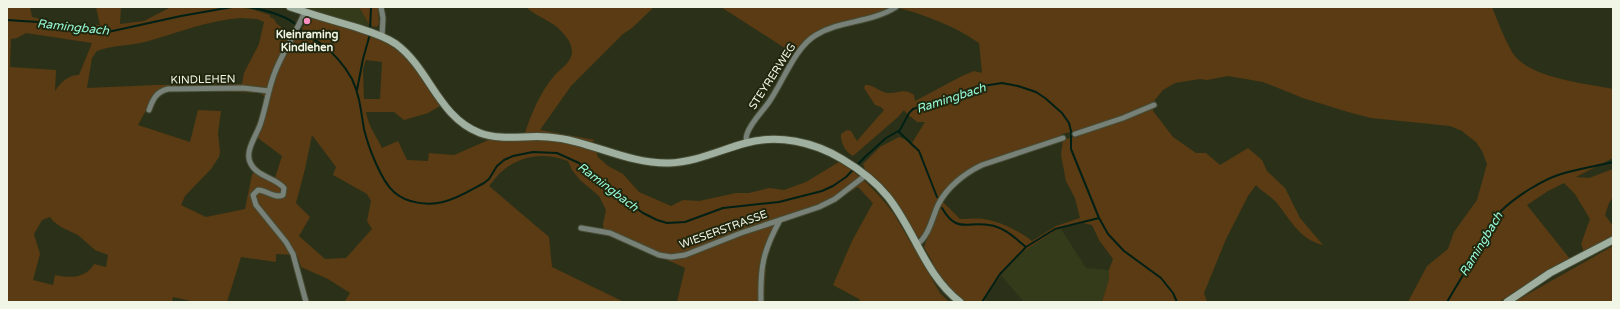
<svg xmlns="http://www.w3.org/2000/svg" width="1620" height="309" viewBox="0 0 1620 309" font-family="'Varela Round',sans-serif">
	<rect width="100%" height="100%" fill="#2b3118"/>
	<path fill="#343b1a" d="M305,7H359L370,26L367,28Z
		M1061,229L1086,268L1109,270V279L1102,302H1024L1001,275L1023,252L1056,230Z"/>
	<path fill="#5a3b13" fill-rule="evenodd" d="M7,7H30L32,17C56,23 75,25 100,25L96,7H121L120,24L144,21L171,7H235L251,9L270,15V17L274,19L277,24L296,38L308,19L311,17C340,26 383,35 404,56C419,70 429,89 440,106L428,113L404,120L394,112H366C368,125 376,136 382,148L398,141L407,160L428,161L429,153L454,155L491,139L508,141L550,140L570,142L596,151L598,157L608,166L623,174L639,192L671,206L683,200L699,201L736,193H749L769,188L784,190L806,182L839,162C861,175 878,193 894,214L940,293L949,302H861L859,299L833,285L852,241L873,203L858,187L826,206L780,222L769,247L766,265L764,302H677L685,268C674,262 663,259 651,254C635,247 620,240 604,234L603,224L606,210L599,196L580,180L572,170L568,161C546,153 526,154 506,168C500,172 494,180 489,186L549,237L552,267L624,302H347L345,301L350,293L328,279L301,267L297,255L276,254V262L241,257L227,302H195L173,297L172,302H7ZM240,18L257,19L264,22L259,44L244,73L242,84L156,85L87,88L92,58L97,51C112,45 129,46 145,42C177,33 206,21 240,18ZM26,33L92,43L79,75C68,75 61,82 55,91L56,70L10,67L11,39L17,38ZM366,60L382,62L380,99H364L363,69ZM213,91L261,93L264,96L261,119L254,135L282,156L275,178L256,169L252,175L245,209L206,217L181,205L185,196L211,169L219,157L220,152L218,133L221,111L198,110L190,142L138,125L156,92ZM312,135L336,167L333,175L367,194L371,201L367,221L372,229L346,258L325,259L299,236L310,217L296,203L305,169ZM50,217L53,221L61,227L78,235L95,250L108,255L106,267L94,264C85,279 70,278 55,275L53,285L33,280L40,254L34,234L42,220Z
		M359,7H378L379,24L377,27L370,26Z
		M526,7H654L632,28L623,34L571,86L540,130L595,140L592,142L544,134L525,133C531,114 541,91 554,76C560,69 572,62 572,52C572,44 567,37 561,31C553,21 536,17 526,7Z
		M721,7H891C866,19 837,19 812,34C806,38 800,46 795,51L791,52Z
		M896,7H1492C1498,22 1504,38 1512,52C1527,78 1585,83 1613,89V158L1576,177L1589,178L1613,169V197L1609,203L1605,215L1613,226V236L1584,252L1581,244L1590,219L1575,194L1564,183L1548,191L1527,205L1570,259L1540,275L1499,302H1408L1427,266L1448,249L1454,232L1477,200L1487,164L1482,151L1476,142L1468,136L1462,131L1450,126L1371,118L1348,112L1303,98L1263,82L1228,76L1207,80L1200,79L1175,83L1163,90L1154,101L1153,111L1173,137L1196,153H1206L1220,165L1248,148L1262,160L1267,171L1285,188L1300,218L1323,245C1298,239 1290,218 1275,201C1269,195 1261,191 1256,185L1248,196L1226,239L1204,293L1207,302H1102L1109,279V270L1113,259L1099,240L1092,225L1083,223L1056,230L1023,252L1001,275L986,297L984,302H965L947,287L936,272L932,261L924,247L940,205L943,202L960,219C968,219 975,218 983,219C1000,221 1019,231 1032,241L1056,226L1080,218L1075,198L1066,181L1061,155L1063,140L1076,136L1075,131L1062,134L1059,137L987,160L964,173L936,204L925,233L920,237L916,238L866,172L863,164L880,147L899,137L906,140L914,148L912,143L925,122H917C913,118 907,115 904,110L898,117L853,156C846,153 840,142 841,134L847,130L851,131L857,141L884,110L881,107L875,105L864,88L865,85C874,84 880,93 889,93C900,93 904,88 914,95L915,101L962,76L974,71L982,73L979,43C955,26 925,15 896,7Z
		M1613,246V302H1514Z"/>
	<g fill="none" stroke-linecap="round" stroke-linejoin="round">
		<path stroke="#002016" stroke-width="2" d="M248,7C261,9 284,15 294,23C299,27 302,32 307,36C311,39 316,40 320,43C333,52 344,65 352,79C360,96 361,112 364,129C368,146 381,181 394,192C406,203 428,206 443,202C457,199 471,190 484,183L489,179L497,166L504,160L513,156L533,152L557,153L579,163L605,186L643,213L657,220L667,223L685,222L723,208L779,202L822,191L833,186L846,177L865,157L886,138L900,130L909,113L913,109L976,87L1002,83L1018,86L1036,92L1045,98L1062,113L1069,123L1071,131V149L1099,218L1108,234L1124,251L1161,278L1173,293L1177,302
			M7,20L38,22L88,31L108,32L181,16L232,7
			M370,30L371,7
			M357,90L363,59L370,34
			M898,131L919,151L937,197
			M942,208C957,234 967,221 989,225C1004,227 1015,238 1026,247L1055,229L1099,218
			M982,302L1000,274L1026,247
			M1447,302L1501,211C1515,197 1542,180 1561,174C1578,169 1596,166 1613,162"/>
		<defs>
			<path id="street" d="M381,7L383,18L382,36
				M305,11C297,32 283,51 275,72C268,89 266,108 260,125C256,136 245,151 250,162C256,177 275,177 284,188L283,195C275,199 266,190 258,190L253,195L256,205L286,242L293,254L306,302
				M149,110C153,99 156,92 168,89L243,88L269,91
				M1075,134L1123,118L1154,105
				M747,143C746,140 746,137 747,134C751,122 762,112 769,102C783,82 795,47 816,35C841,20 871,23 896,7
				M581,228L610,233L659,255L671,257L685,255L741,233L819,207L835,199L866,175
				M916,245C929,237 932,218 938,205C947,187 965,173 982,165L1063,138
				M761,302C760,267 763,251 780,220"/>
			<path id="secondary" d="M290,7C311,14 331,20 352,26C367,31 383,35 396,44C430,69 438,117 480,133C501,141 526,135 548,137C590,140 626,164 669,163C696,162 720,150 746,143C778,134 814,142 842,159C859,169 876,182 888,197C915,231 925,275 960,302
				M1507,302L1550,273L1613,240"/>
		</defs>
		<use href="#street" stroke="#474c35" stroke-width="7"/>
		<use href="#secondary" stroke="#474c35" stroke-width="9"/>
		<use href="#street" stroke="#778177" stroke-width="5"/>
		<use href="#secondary" stroke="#a0b0a0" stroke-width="7"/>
	</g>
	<circle fill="#fd8ec0" stroke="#21270e" stroke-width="1.5" cx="307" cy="21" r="4"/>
	<g text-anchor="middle" stroke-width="4" stroke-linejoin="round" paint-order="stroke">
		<g font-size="11" font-weight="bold" fill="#f1f5e5" stroke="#21270e">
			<text x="307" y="38">Kleinraming<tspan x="307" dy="13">Kindlehen</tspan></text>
		</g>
		<g font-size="11" fill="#f1f5e5" stroke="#21270e">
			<text transform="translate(772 76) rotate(-57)" y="4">STEYRERWEG</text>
			<text transform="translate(203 79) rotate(-1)" y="4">KINDLEHEN</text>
			<text transform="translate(723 229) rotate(-20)" y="4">WIESERSTRASSE</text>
		</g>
		<g font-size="12" font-style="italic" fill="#96fcda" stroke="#21270e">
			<text transform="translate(73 27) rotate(6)" y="4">Ramingbach</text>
			<text transform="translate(951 98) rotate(-18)" y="4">Ramingbach</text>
			<text transform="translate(608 187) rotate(37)" y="4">Ramingbach</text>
			<text transform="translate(1481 244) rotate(-59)" y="4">Ramingbach</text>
		</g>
	</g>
	<rect width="1620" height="309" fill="none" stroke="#f1f5e5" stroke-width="16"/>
</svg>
